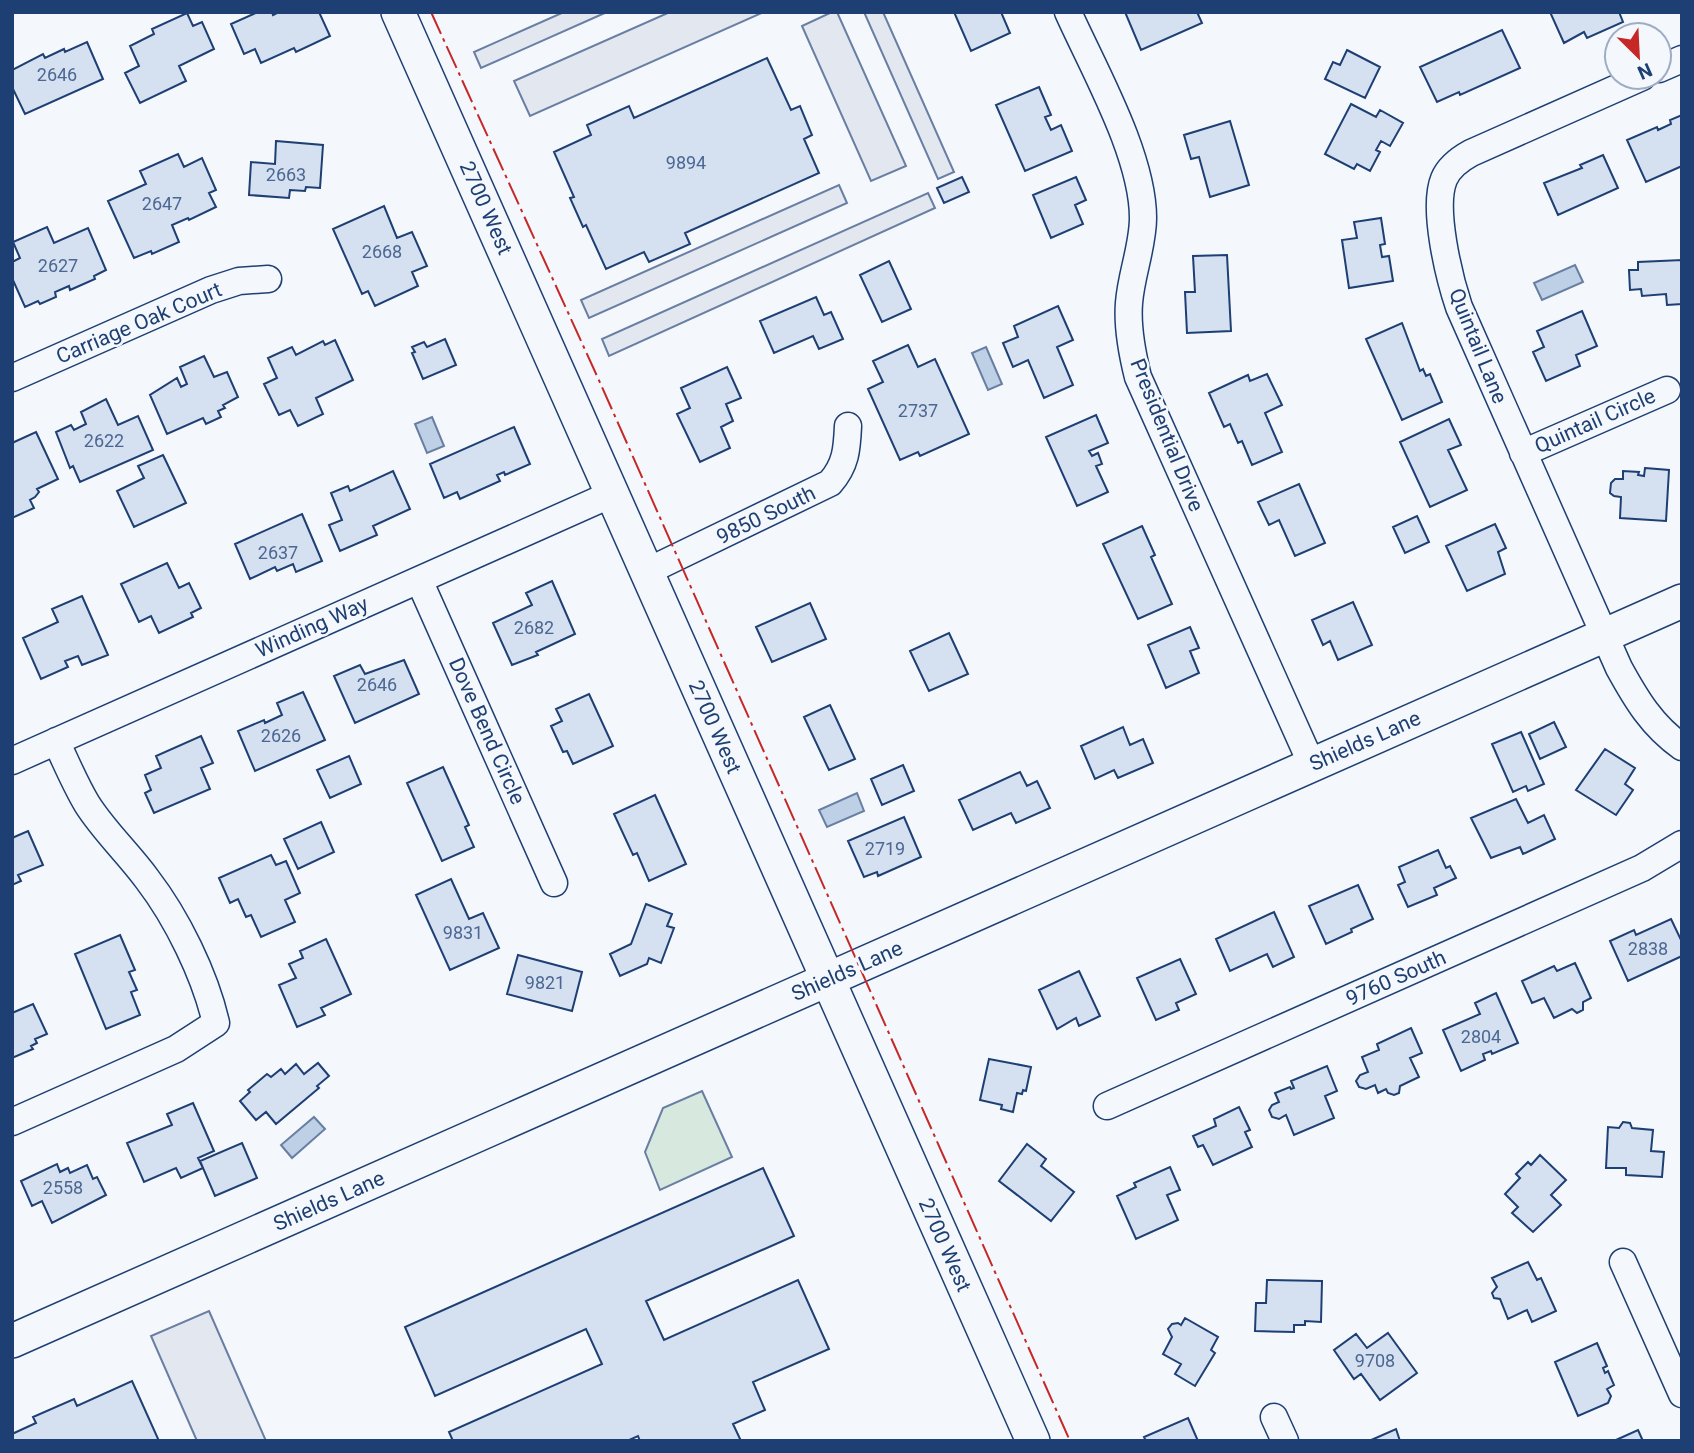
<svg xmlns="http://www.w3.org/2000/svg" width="1694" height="1453" viewBox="0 0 1694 1453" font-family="Roboto,sans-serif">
	<rect width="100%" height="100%" fill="#f4f7fb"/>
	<path fill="#d7e8df" stroke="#687fa3" stroke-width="2" d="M702,1091L732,1157L660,1190L645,1152L663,1108Z"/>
	<path fill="#e3e8f0" stroke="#687fa3" stroke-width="2" d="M564,12H607L481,68L474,52Z
		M670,12H764L530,116L514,81Z
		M832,12H837L906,166L871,181L802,26Z
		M864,12H883L954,172L938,179Z
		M839,185L847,203L589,318L581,300Z
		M928,193L935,208L609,356L602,339Z
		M209,1311L266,1441H197L151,1336Z"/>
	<path fill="#bed0e5" stroke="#687fa3" stroke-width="2" d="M1575,265L1583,282L1542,300L1534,283Z
		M986,347L1002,384L988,390L972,353Z
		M432,417L444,446L427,453L415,424Z
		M857,793L864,811L827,827L819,810Z
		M314,1117L325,1129L292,1158L281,1145Z"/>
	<path fill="#d5e0f0" stroke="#1d3f73" stroke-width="2" d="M258,12H272L273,15L279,12H319L330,36L296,52L294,48L261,63L255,49L244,54L231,24Z
		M954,12H1001L1010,33L971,51Z
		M1125,12H1197L1202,23L1141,50Z
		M1550,12H1619L1623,22L1587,38L1584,32L1564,43Z
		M187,13L193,26L202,22L214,49L179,66L186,81L140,103L125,73L139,66L130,46L154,34L152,29Z
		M1502,30L1520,68L1460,95L1459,92L1437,102L1420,67Z
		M87,42L103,79L25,114L12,87V70L43,54L45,58L64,49L65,52Z
		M1347,50L1380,67L1365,98L1325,79L1333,62L1340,65Z
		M767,58L791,110L800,106L812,135L804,139L819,173L685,233L690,244L649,262L644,252L606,269L586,225L583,227L570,198L574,197L554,152L591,135L587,125L629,106L634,118Z
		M1039,87L1051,115L1045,117L1051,130L1061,125L1072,151L1025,171L996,105Z
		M1351,104L1376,117L1380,110L1403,123L1390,146L1381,141L1376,150L1380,152L1370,171L1357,164L1354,169L1325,154Z
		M1682,115V166L1646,182L1627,140L1657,127L1658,130L1671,124L1670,120Z
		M1230,121L1249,185L1210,197L1199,157L1191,159L1184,135Z
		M276,141L323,145L320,188L306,187L305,191L290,190L289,198L249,195L251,162L275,164Z
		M178,154L184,167L202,158L216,190L209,193L216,207L189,220L188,218L172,225L179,242L152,254L151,251L134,258L108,201L146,184L140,171Z
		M1603,155L1618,188L1558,215L1544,183L1582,168L1580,165Z
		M962,177L969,192L944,203L937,188Z
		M1076,177L1086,200L1075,205L1083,224L1051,238L1033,195Z
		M384,206L397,238L412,232L427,266L412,272L418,286L375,306L368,291L362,294L333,229Z
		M1381,218L1385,244L1380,245L1382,257L1389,256L1393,281L1349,288L1342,240L1357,238L1354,222Z
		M47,227L54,243L88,228L106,270L94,276L95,279L70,290L69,286L55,292L56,297L40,304L38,301L25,307L12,278V262L20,258L13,242Z
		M1227,255L1231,331L1187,333L1185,292H1195L1193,256Z
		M1682,260V304L1667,305L1666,294L1642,296L1641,289L1630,290L1629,270H1638V262Z
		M889,261L911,309L882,322L860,275Z
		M816,297L824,315L831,312L843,339L819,349L813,336L774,353L760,321Z
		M1058,306L1073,340L1057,347L1073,385L1044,398L1028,360L1013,367L1003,343L1018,337L1014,326Z
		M1582,311L1597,346L1576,355L1580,366L1546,381L1533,352L1544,347L1537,331Z
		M1402,323L1420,371L1423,369L1426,376L1430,374L1442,402L1402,420L1366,339Z
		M445,339L456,365L423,379L412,353L415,352L412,347L424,342L427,347Z
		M335,340L353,380L316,398L323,414L298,426L290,410L279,415L264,384L277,378L268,358L292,347L296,355L323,341L325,345Z
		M908,345L918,367L935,359L969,434L920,456L918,452L900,460L868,389L883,382L873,361Z
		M204,356L214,377L227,372L238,397L223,405L225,408L218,411L221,417L206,424L203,418L167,434L150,395L177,378L181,387L187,384L180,367Z
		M727,367L741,398L726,404L733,421L721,427L730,448L700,462L677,414L690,408L681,388Z
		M1267,374L1282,405L1265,413L1282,452L1252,465L1242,441L1238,443L1230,424L1224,427L1209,393L1248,375L1250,381Z
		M106,399L118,425L138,416L153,450L80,482L73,466L70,468L56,432L71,425L74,430L86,424L81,412Z
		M1096,415L1108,443L1089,451L1092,456L1098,453L1102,464L1096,466L1108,492L1077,506L1046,437Z
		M1449,419L1461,445L1448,450L1467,490L1430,507L1400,442Z
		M514,427L530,464L505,475L504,472L497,475L500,481L460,499L457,492L444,498L430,464Z
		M36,432L58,479L37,489L39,492L35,497L30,500L34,508L12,518V443Z
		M163,455L186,503L134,527L117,491L144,478L138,466Z
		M1645,468L1669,470L1666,521L1620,518L1621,497L1614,496L1610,493L1611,483L1615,479H1623V471L1639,472L1638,475L1644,476Z
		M393,471L410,509L373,526L377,535L340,551L329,525L342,520L331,493L348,486L350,491Z
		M1299,484L1325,543L1295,556L1279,520L1269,525L1258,502Z
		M302,514L322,561L296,572L293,564L277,571L275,567L250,579L235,544Z
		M1417,516L1429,542L1405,553L1393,527Z
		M1495,524L1506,548L1498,552L1505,574L1467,591L1446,546Z
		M1142,526L1155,555L1151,557L1172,604L1138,619L1103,544Z
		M167,563L179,588L189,583L201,608L191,613L193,617L159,633L151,616L139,622L121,584Z
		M552,581L575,634L536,652L538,655L512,665L493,623L532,605L526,593Z
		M82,596L108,655L82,665L78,656L65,661L68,667L41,679L23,638L58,622L52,609Z
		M1353,602L1372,645L1338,660L1330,641L1323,645L1312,620Z
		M810,603L826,639L772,662L756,627Z
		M1190,627L1199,648L1190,651L1199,673L1166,688L1148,645Z
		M949,633L968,674L929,691L910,651Z
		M404,660L419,694L355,723L334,676L360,665L365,674Z
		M303,692L325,740L255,771L238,731L264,720L265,723L282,715L277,703Z
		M589,694L613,746L573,764L567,751L563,752L551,726L562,721L556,709Z
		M830,705L855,759L829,770L804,717Z
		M1554,722L1566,747L1540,759L1529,734Z
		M1123,727L1130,745L1143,739L1153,763L1118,778L1114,770L1095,779L1081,746Z
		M1521,732L1544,784L1528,791L1526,786L1513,792L1492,744Z
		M201,736L213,763L201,768L210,789L154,813L145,793L151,790L145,775L161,768L156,756Z
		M1605,749L1635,768L1625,784L1633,790L1616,815L1576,790Z
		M349,756L361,784L330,798L317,770Z
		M903,765L914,791L882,805L871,779Z
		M443,767L469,825L465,827L474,847L442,861L407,783Z
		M1020,772L1027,786L1037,781L1050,808L1016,823L1011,813L973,830L959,800Z
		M655,795L686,864L649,881L637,853L633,855L614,814Z
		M1516,799L1528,823L1544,815L1555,839L1523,854L1520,847L1491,858L1471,818Z
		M904,817L921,857L878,876L877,872L864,877L848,841Z
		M321,822L334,852L298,869L284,839Z
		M28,831L43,865L18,875L21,881L12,885V838Z
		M1438,850L1446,868L1450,866L1456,878L1434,888L1437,895L1408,907L1398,885L1405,882L1399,867Z
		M271,855L276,865L286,861L300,893L285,900L295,922L261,937L251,915L246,917L238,899L230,903L219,878Z
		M451,879L469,919L483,913L499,948L450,970L416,895Z
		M1358,885L1373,919L1351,929L1352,932L1326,944L1309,906Z
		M646,904L672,914L667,926L674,928L661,963L649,958L647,964L620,976L610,954L631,944Z
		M1274,912L1294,957L1273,967L1267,954L1230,971L1216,939Z
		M1671,919L1682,942V956L1628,981L1610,941L1634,930L1636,935Z
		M120,935L135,970L129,972L137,990L131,992L140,1015L106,1029L75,954Z
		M326,939L351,994L321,1008L325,1015L297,1027L279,985L296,978L289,964L303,958L300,951Z
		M518,955L582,972L572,1011L507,994Z
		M1180,959L1196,994L1176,1003L1179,1010L1156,1020L1137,978Z
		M1575,963L1591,998L1583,1002V1010L1577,1013L1572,1009L1554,1018L1544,998L1532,1003L1522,981L1554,966L1557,971Z
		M1079,971L1100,1016L1079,1026L1076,1018L1057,1029L1039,990Z
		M1496,993L1518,1043L1492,1054L1491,1051L1483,1054L1485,1060L1461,1071L1443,1030L1480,1014L1475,1003Z
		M33,1004L47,1034L35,1039L37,1043L31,1046L33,1049L12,1058V1013Z
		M1411,1028L1422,1053L1410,1058L1419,1077L1400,1086L1399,1093L1394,1095L1388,1093L1386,1089L1378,1093L1375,1085L1366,1089L1359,1087L1356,1081L1360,1075L1368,1072L1362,1057L1379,1050L1377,1044Z
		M989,1059L1031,1067L1026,1091L1023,1090L1022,1094L1017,1093L1013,1112L1001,1109L1002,1105L980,1100Z
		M318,1063L329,1076L317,1086L319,1088L276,1124L266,1112L256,1120L240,1101L250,1092L248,1090L267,1074L271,1077L281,1069L285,1074L296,1064L304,1074Z
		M1327,1066L1337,1091L1325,1096L1334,1118L1294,1135L1286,1115L1279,1119L1272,1117L1269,1110L1272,1105L1279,1102L1275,1093L1290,1087L1291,1089L1294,1088L1291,1081Z
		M193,1103L214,1151L198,1158L203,1168L181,1178L176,1168L144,1182L127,1143L172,1125L167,1114Z
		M1239,1107L1250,1130L1245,1132L1252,1147L1213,1165L1203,1145L1198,1147L1193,1136L1216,1126L1214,1119Z
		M1623,1122L1630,1123L1632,1128L1653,1130L1651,1151L1664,1152L1662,1177L1626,1175V1168H1606L1608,1127L1619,1128Z
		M242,1143L257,1178L215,1196L200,1161Z
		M1027,1144L1046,1159L1041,1166L1074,1192L1051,1221L999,1181Z
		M1540,1155L1566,1180L1551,1195L1561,1205L1533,1232L1512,1213L1518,1207L1505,1194L1520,1178L1516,1174L1528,1162L1531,1165Z
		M57,1164L60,1172L68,1168L70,1173L87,1165L93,1179L97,1177L106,1195L52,1223L42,1201L32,1206L21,1181Z
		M1170,1167L1180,1190L1167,1195L1178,1220L1136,1239L1117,1196L1136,1187L1134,1183Z
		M763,1168L794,1236L646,1301L664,1340L798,1280L829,1349L753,1382L765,1410L733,1424L741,1441H640L638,1436L627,1441H453L449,1432L602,1364L586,1329L435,1396L405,1327Z
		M1528,1262L1537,1280L1541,1278L1556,1311L1532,1322L1527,1310L1508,1319L1500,1299L1494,1298L1492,1293L1497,1287L1492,1278Z
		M1267,1280L1322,1281L1321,1322L1305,1321V1325H1294V1332L1255,1331L1256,1303H1266Z
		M1185,1318L1218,1337L1211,1350L1215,1353L1195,1386L1175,1374L1181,1364L1163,1354L1172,1337L1168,1329L1172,1324L1178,1323L1181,1325Z
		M1388,1333L1417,1373L1380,1400L1361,1374L1354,1379L1334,1350L1356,1334L1367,1348Z
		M1597,1343L1607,1366L1603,1368L1605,1373L1608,1371L1614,1385L1607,1389L1611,1396L1608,1403L1578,1416L1555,1362Z
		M132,1381L159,1441H12V1434L36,1423L33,1417L74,1399L77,1406Z
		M1188,1418L1198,1441H1146L1144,1437Z
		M1396,1429L1400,1441H1369Z
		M1638,1430L1643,1441H1616V1440Z"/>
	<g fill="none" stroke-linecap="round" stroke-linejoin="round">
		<defs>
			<path id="minor" d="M1068,12C1094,70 1143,155 1143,218C1143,246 1131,275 1129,303C1127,328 1132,353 1138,377L1312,765
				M1659,69L1682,59
				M1642,77L1471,153C1460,159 1449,167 1444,179C1432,208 1449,277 1459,307L1619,668C1636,699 1652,726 1682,747
				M12,378L211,290L239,281L268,279
				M1523,453L1667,390
				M646,572L830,483C846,465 847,449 848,426
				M419,580L554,883
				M12,761L612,494
				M1107,1106L1642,868L1682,844
				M12,1122L176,1049L216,1023C205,975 177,918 147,879C128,853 104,831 87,804C75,784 66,762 56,741
				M1623,1262L1682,1394
				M1274,1417L1285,1441"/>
			<path id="major" d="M398,12L1033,1441
				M12,1341L1682,601"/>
		</defs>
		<use href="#minor" stroke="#1d3f73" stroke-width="29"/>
		<use href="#major" stroke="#1d3f73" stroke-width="36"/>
		<use href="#minor" stroke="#f4f7fb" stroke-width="26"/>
		<use href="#major" stroke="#f4f7fb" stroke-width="33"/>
		<path stroke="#c62828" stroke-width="2" stroke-dasharray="24 5 3.5 5" stroke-linecap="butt" d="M431,12L602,387L1070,1441"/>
	</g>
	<g text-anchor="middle" stroke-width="5" stroke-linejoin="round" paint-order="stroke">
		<g font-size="18" fill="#4b6792">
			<text x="57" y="81">2646</text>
			<text x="686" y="169">9894</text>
			<text x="286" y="181">2663</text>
			<text x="162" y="210">2647</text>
			<text x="382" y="258">2668</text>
			<text x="58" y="272">2627</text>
			<text x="918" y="417">2737</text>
			<text x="104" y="447">2622</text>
			<text x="278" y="559">2637</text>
			<text x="534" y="634">2682</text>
			<text x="377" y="691">2646</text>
			<text x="281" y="742">2626</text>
			<text x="885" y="855">2719</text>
			<text x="463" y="939">9831</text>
			<text x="1648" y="955">2838</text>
			<text x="545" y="989">9821</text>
			<text x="1481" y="1043">2804</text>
			<text x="63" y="1194">2558</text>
			<text x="1375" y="1367">9708</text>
		</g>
		<g font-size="21" fill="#1d3f73" stroke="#f4f7fb">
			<text transform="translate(486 208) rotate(66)" y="7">2700 West</text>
			<text transform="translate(139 323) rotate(-23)" y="7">Carriage Oak Court</text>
			<text transform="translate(1478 346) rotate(68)" y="7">Quintail Lane</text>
			<text transform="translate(1595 421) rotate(-24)" y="7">Quintail Circle</text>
			<text transform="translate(1167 435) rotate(68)" y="7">Presidential Drive</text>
			<text transform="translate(766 515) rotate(-26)" y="7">9850 South</text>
			<text transform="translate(312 627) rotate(-24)" y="7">Winding Way</text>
			<text transform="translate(715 727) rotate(66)" y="7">2700 West</text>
			<text transform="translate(487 731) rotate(66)" y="7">Dove Bend Circle</text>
			<text transform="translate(1365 741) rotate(-24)" y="7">Shields Lane</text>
			<text transform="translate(847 971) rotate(-24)" y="7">Shields Lane</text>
			<text transform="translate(1396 978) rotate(-24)" y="7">9760 South</text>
			<text transform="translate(329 1201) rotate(-24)" y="7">Shields Lane</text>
			<text transform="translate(945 1245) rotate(66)" y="7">2700 West</text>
		</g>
	</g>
	<rect width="1694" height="1453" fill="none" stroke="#1d3f73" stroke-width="28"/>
	<g transform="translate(1638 56) rotate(156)"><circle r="33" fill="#f4f7fb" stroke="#9eadc5" stroke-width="2"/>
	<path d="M0-5L12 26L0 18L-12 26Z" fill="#c62828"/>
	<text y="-10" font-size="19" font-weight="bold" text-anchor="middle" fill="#1d3f73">N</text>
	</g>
</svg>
